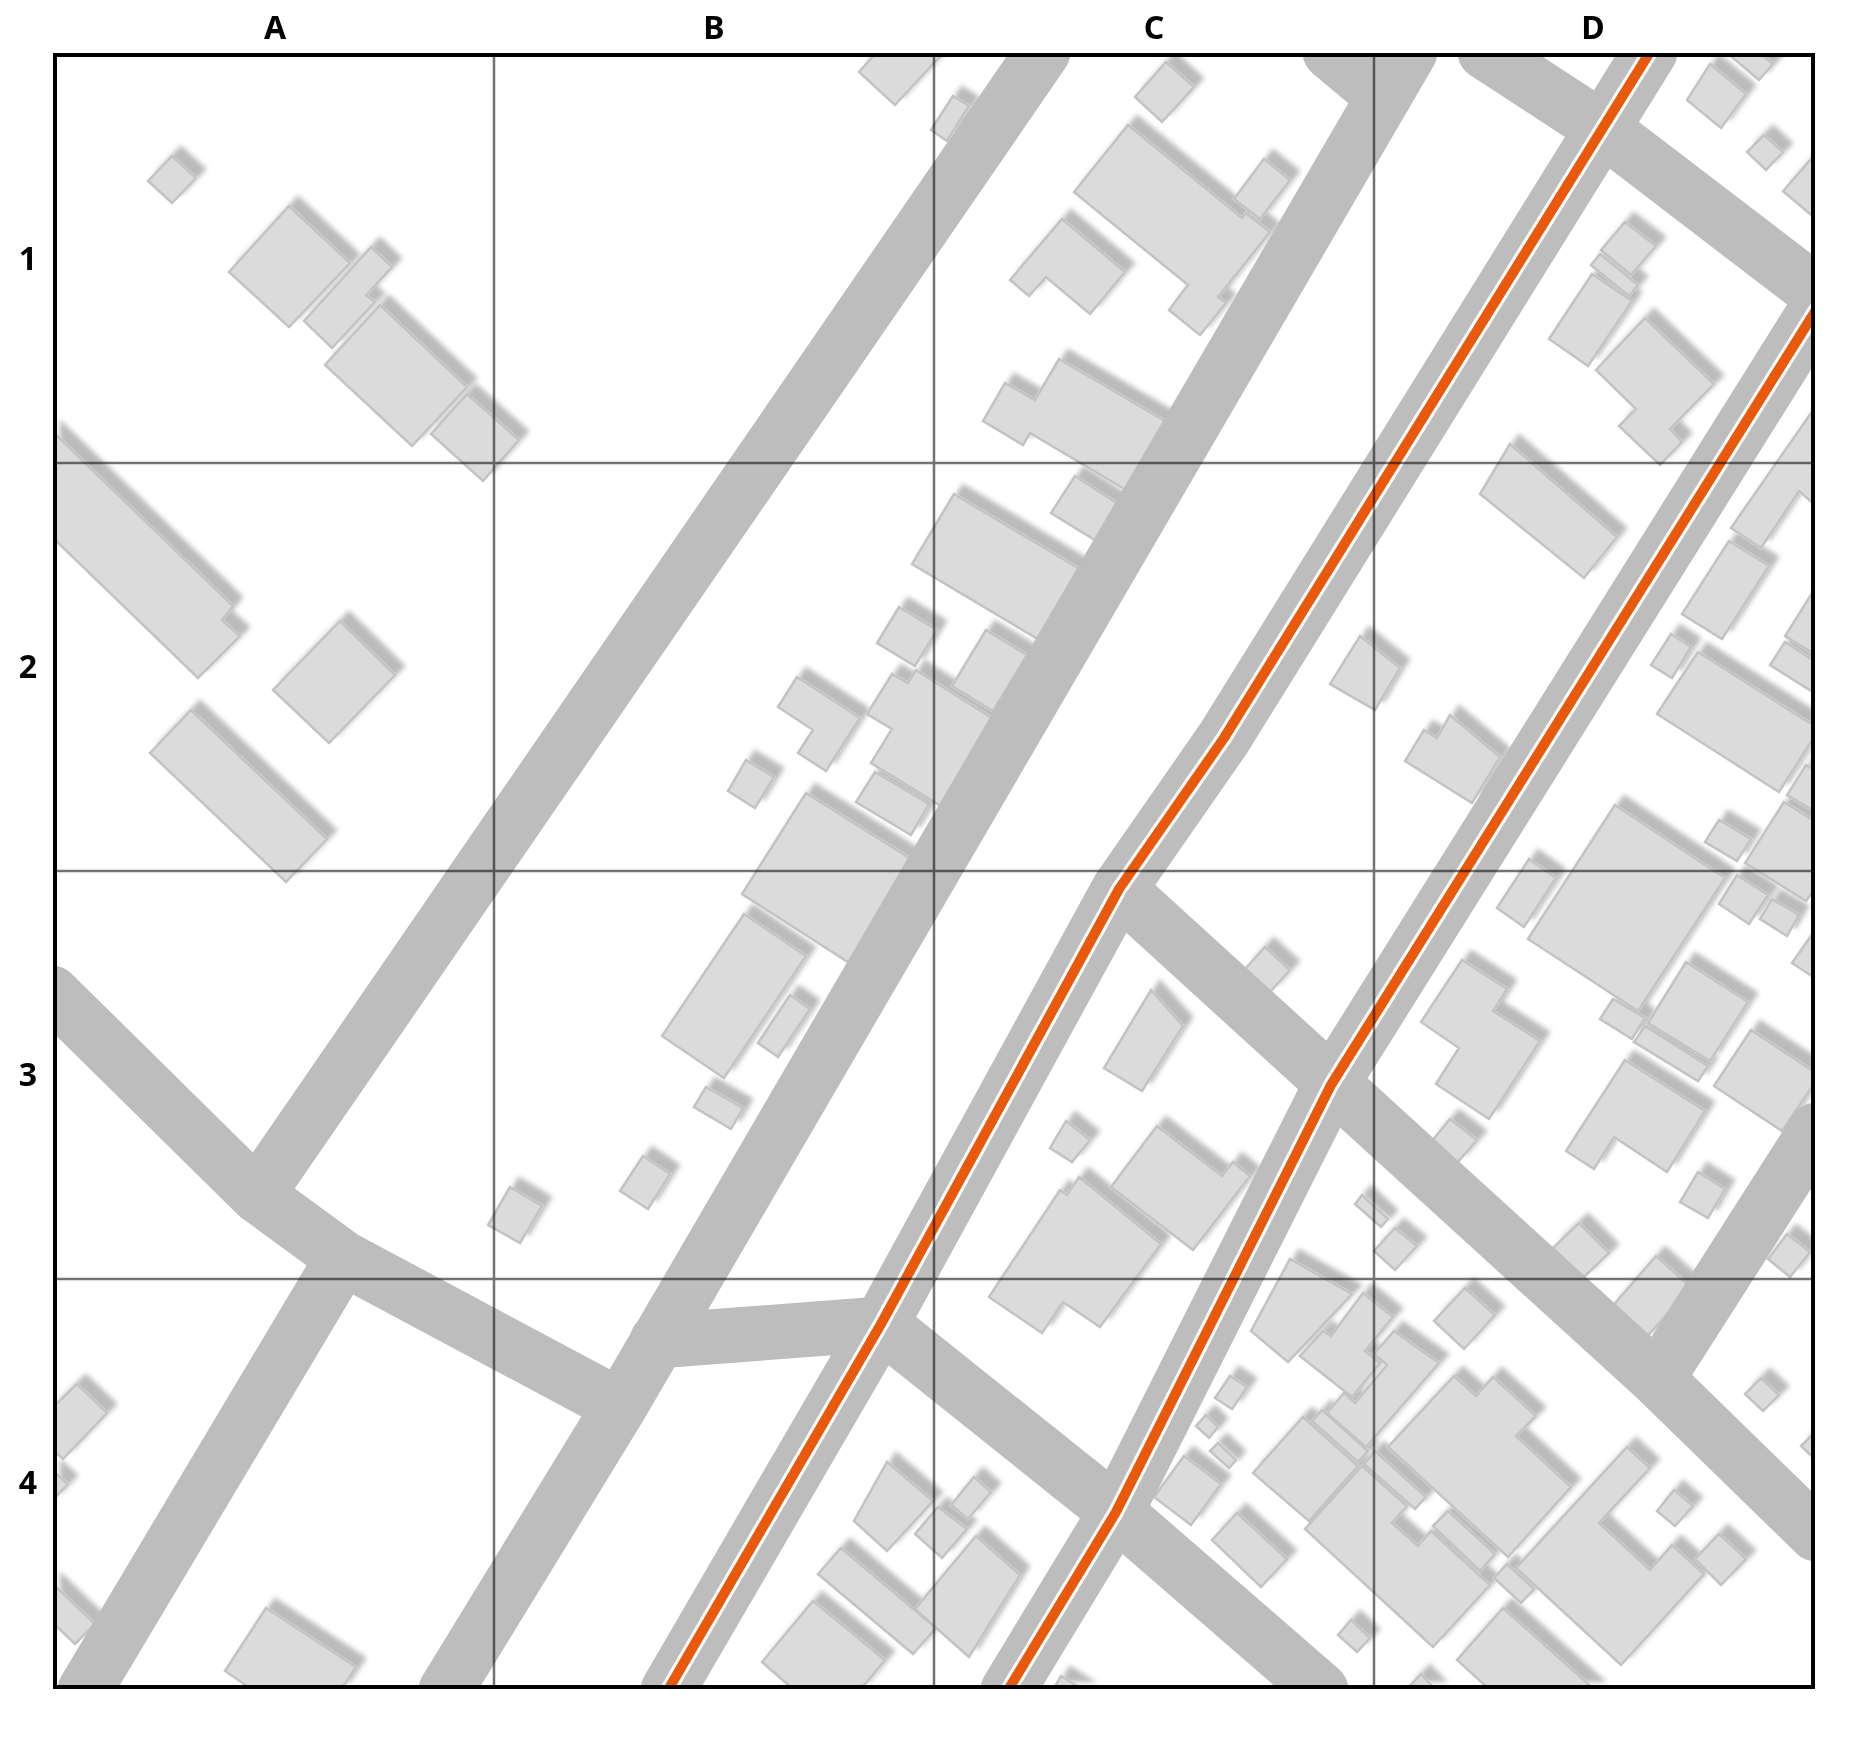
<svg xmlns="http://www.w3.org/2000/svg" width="1868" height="1742" viewBox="0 0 1868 1742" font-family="'Noto Sans',sans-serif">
	<defs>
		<filter id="shadow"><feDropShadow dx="9" dy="-9" stdDeviation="2.5" flood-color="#0004"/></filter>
	</defs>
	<rect width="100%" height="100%" fill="#fff"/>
	<path fill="#dbdbdb" stroke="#c3c3c3" stroke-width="2.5" filter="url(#shadow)" d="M877,52H944L895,105L859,72Z
		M1726,52H1759L1773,64L1759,80Z
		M1166,62L1194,87L1162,122L1135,97Z
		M1710,64L1746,94L1721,128L1687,100Z
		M953,96L969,106L947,141L931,130Z
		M1128,125L1242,218L1246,213L1270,232L1218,297L1226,303L1200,335L1169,310L1188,285L1074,192Z
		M1764,135L1783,152L1766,170L1747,152Z
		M172,156L196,178L172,203L148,181Z
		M1813,157L1816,159V219L1783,191Z
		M1264,159L1290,180L1260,219L1234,199Z
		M289,206L350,263L289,327L229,272Z
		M1062,219L1125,272L1090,314L1046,277L1029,296L1010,280Z
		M1625,222L1656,246L1631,275L1601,250Z
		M371,247L392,267L366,295L375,302L332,348L304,321Z
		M1600,254L1638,285L1629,296L1591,265Z
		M1592,274L1632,301L1588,366L1549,339Z
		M380,305L467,387L412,446L325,365Z
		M1645,318L1714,384L1670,429L1682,442L1660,465L1619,426L1636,409L1596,370Z
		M1059,359L1177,428L1136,496L1030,433L1023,445L983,421L1005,383L1035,400Z
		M467,394L519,440L483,481L431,434Z
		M1816,406V506L1799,491L1761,548L1731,528Z
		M52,431L233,606L222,620L240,636L198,678L52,537Z
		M1510,444L1617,537L1584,578L1480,494Z
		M1075,476L1126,509L1103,545L1051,513Z
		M954,494L1088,574L1046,644L912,564Z
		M1729,541L1769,566L1722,639L1682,614Z
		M1816,587V655L1785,636Z
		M899,607L937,630L915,666L877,643Z
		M340,621L395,675L329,743L273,690Z
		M986,630L1027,655L993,711L952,686Z
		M1671,634L1691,647L1672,678L1651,665Z
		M1360,636L1400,668L1375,710L1330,684Z
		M1785,642L1816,662L1813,692L1770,665Z
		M1698,652L1816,727V734L1779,792L1657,714Z
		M916,670L998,722L944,808L871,763L892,729L867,714L892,674L908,683Z
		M797,677L860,718L826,771L798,753L813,730L778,707Z
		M191,710L327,839L286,882L150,753Z
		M1450,715L1500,757L1472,803L1405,761L1424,730L1437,738Z
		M746,760L774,777L755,808L728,791Z
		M1806,765L1816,771V812L1787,795Z
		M875,772L929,804L911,835L856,802Z
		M806,793L919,864L854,966L742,894Z
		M1784,802L1816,822V887L1806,901L1745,863Z
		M1615,805L1725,878L1638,1011L1528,939Z
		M1719,820L1751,839L1737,861L1705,842Z
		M1529,859L1556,878L1524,927L1497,908Z
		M1737,875L1768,895L1749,924L1719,904Z
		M1772,899L1799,915L1787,936L1760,919Z
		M744,914L806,956L724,1078L662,1036Z
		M1816,929V979L1792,963Z
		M1265,947L1290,970L1270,992L1245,969Z
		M1462,960L1507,989L1493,1011L1540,1041L1489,1119L1436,1084L1459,1048L1421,1022Z
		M1686,962L1748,1002L1710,1061L1648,1023Z
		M1151,990L1183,1026L1142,1091L1104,1068Z
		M790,995L810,1009L778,1057L758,1043Z
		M1613,999L1645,1018L1632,1039L1600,1019Z
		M1645,1026L1708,1066L1698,1081L1634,1042Z
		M1751,1030L1816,1073V1081L1782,1131L1714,1086Z
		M1625,1060L1705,1111L1667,1172L1614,1137L1594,1169L1566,1151Z
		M706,1087L743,1108L731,1129L694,1107Z
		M1450,1119L1477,1140L1457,1163L1431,1142Z
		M1066,1121L1090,1140L1072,1162L1050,1148Z
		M1157,1126L1222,1176L1233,1162L1250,1176L1193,1250L1111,1187Z
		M643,1156L670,1174L648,1209L620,1191Z
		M1698,1172L1725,1189L1708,1218L1680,1202Z
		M1079,1177L1161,1244L1100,1327L1063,1302L1042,1333L989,1297L1060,1190L1067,1195Z
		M510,1187L542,1206L520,1243L488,1225Z
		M1362,1195L1388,1219L1381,1227L1355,1204Z
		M1579,1223L1609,1253L1583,1278L1553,1248Z
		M1395,1228L1417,1246L1395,1270L1374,1251Z
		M1787,1234L1810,1252L1790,1277L1768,1259Z
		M1656,1256L1691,1287L1645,1339L1611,1308Z
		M1290,1259L1352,1294L1288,1362L1251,1331Z
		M1465,1288L1495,1315L1464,1349L1434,1321Z
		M1363,1293L1393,1317L1365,1351L1380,1363L1352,1397L1300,1356L1323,1331L1331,1336Z
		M1394,1331L1439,1363L1366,1447L1327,1413L1344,1393L1355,1403L1387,1365L1374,1354Z
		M1230,1376L1247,1387L1232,1409L1215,1398Z
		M1454,1376L1476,1396L1493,1377L1536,1416L1516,1436L1571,1487L1508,1557L1388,1447Z
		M1761,1378L1779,1395L1763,1411L1745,1394Z
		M77,1384L107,1413L63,1459L52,1449V1408Z
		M1322,1410L1368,1451L1358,1462L1312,1421Z
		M1206,1415L1218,1427L1209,1438L1196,1426Z
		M1303,1417L1358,1466L1309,1521L1253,1473Z
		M1816,1431V1460L1801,1446Z
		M1218,1443L1236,1460L1229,1468L1210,1451Z
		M1627,1447L1650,1468L1599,1523L1650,1570L1672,1545L1704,1574L1621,1665L1516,1568Z
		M1375,1451L1426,1497L1415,1509L1364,1464Z
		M1184,1456L1221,1484L1191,1525L1154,1497Z
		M887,1462L933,1501L887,1551L854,1521Z
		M1362,1466L1407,1506L1392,1523L1418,1546L1431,1531L1490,1585L1433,1647L1305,1529Z
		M52,1470L68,1484L52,1501Z
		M974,1477L991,1492L968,1519L951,1505Z
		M1674,1490L1693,1506L1675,1526L1657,1511Z
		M938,1507L967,1529L942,1558L915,1534Z
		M1448,1511L1495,1554L1480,1571L1433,1526Z
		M1237,1513L1287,1559L1261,1587L1212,1540Z
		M1719,1534L1746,1559L1721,1585L1695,1559Z
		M976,1536L1020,1575L969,1657L915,1609Z
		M841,1548L936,1628L913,1654L818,1574Z
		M1507,1564L1534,1589L1521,1603L1494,1578Z
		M52,1583L95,1624L75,1644L52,1622Z
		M813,1601L885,1660L860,1690H794L762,1662Z
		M266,1608L356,1667L341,1690H253L225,1671Z
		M1503,1608L1595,1690H1490L1457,1660Z
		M1351,1620L1370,1638L1357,1652L1338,1635Z
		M1421,1674L1436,1690H1406Z
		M1061,1676L1084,1690H1053Z"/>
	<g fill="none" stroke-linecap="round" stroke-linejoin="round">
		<path stroke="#bdbdbd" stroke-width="55" d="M1330,52L1384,97
			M1485,52L1603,129L1816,292
			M1119,889L1657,1379L1816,1534
			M52,993L257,1195L343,1258L620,1406
			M257,1195L1043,52
			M657,1341L881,1324L1116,1512L1321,1690
			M1657,1379L1816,1130
			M85,1690L343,1258
			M446,1690L620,1406L1410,52
			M668,1690L881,1324L1119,889L1224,738L1650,52
			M1008,1690L1116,1512L1331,1085L1816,310"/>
		<defs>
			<path id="cycleway" d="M668,1690L881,1324L1119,889L1224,738L1650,52
				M1008,1690L1116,1512L1331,1085L1816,310"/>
		</defs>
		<use href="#cycleway" stroke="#fff" stroke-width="16"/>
		<use href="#cycleway" stroke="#e8590c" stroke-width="10"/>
	</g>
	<path fill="none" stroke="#000" stroke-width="2.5" stroke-opacity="0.55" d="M494,52V1690M934,52V1690M1374,52V1690M52,463H1816M52,871H1816M52,1279H1816"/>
	<rect width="1868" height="1742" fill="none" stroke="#ffffff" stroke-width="110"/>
	<rect x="55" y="55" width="1758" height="1632" fill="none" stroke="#000" stroke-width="4"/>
	<g font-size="32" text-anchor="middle" font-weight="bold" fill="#000">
		<text x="275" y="39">A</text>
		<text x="714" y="39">B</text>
		<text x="1154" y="39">C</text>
		<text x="1593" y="39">D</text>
		<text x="28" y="270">1</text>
		<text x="28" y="678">2</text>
		<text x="28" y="1086">3</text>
		<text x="28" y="1494">4</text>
	</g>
</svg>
